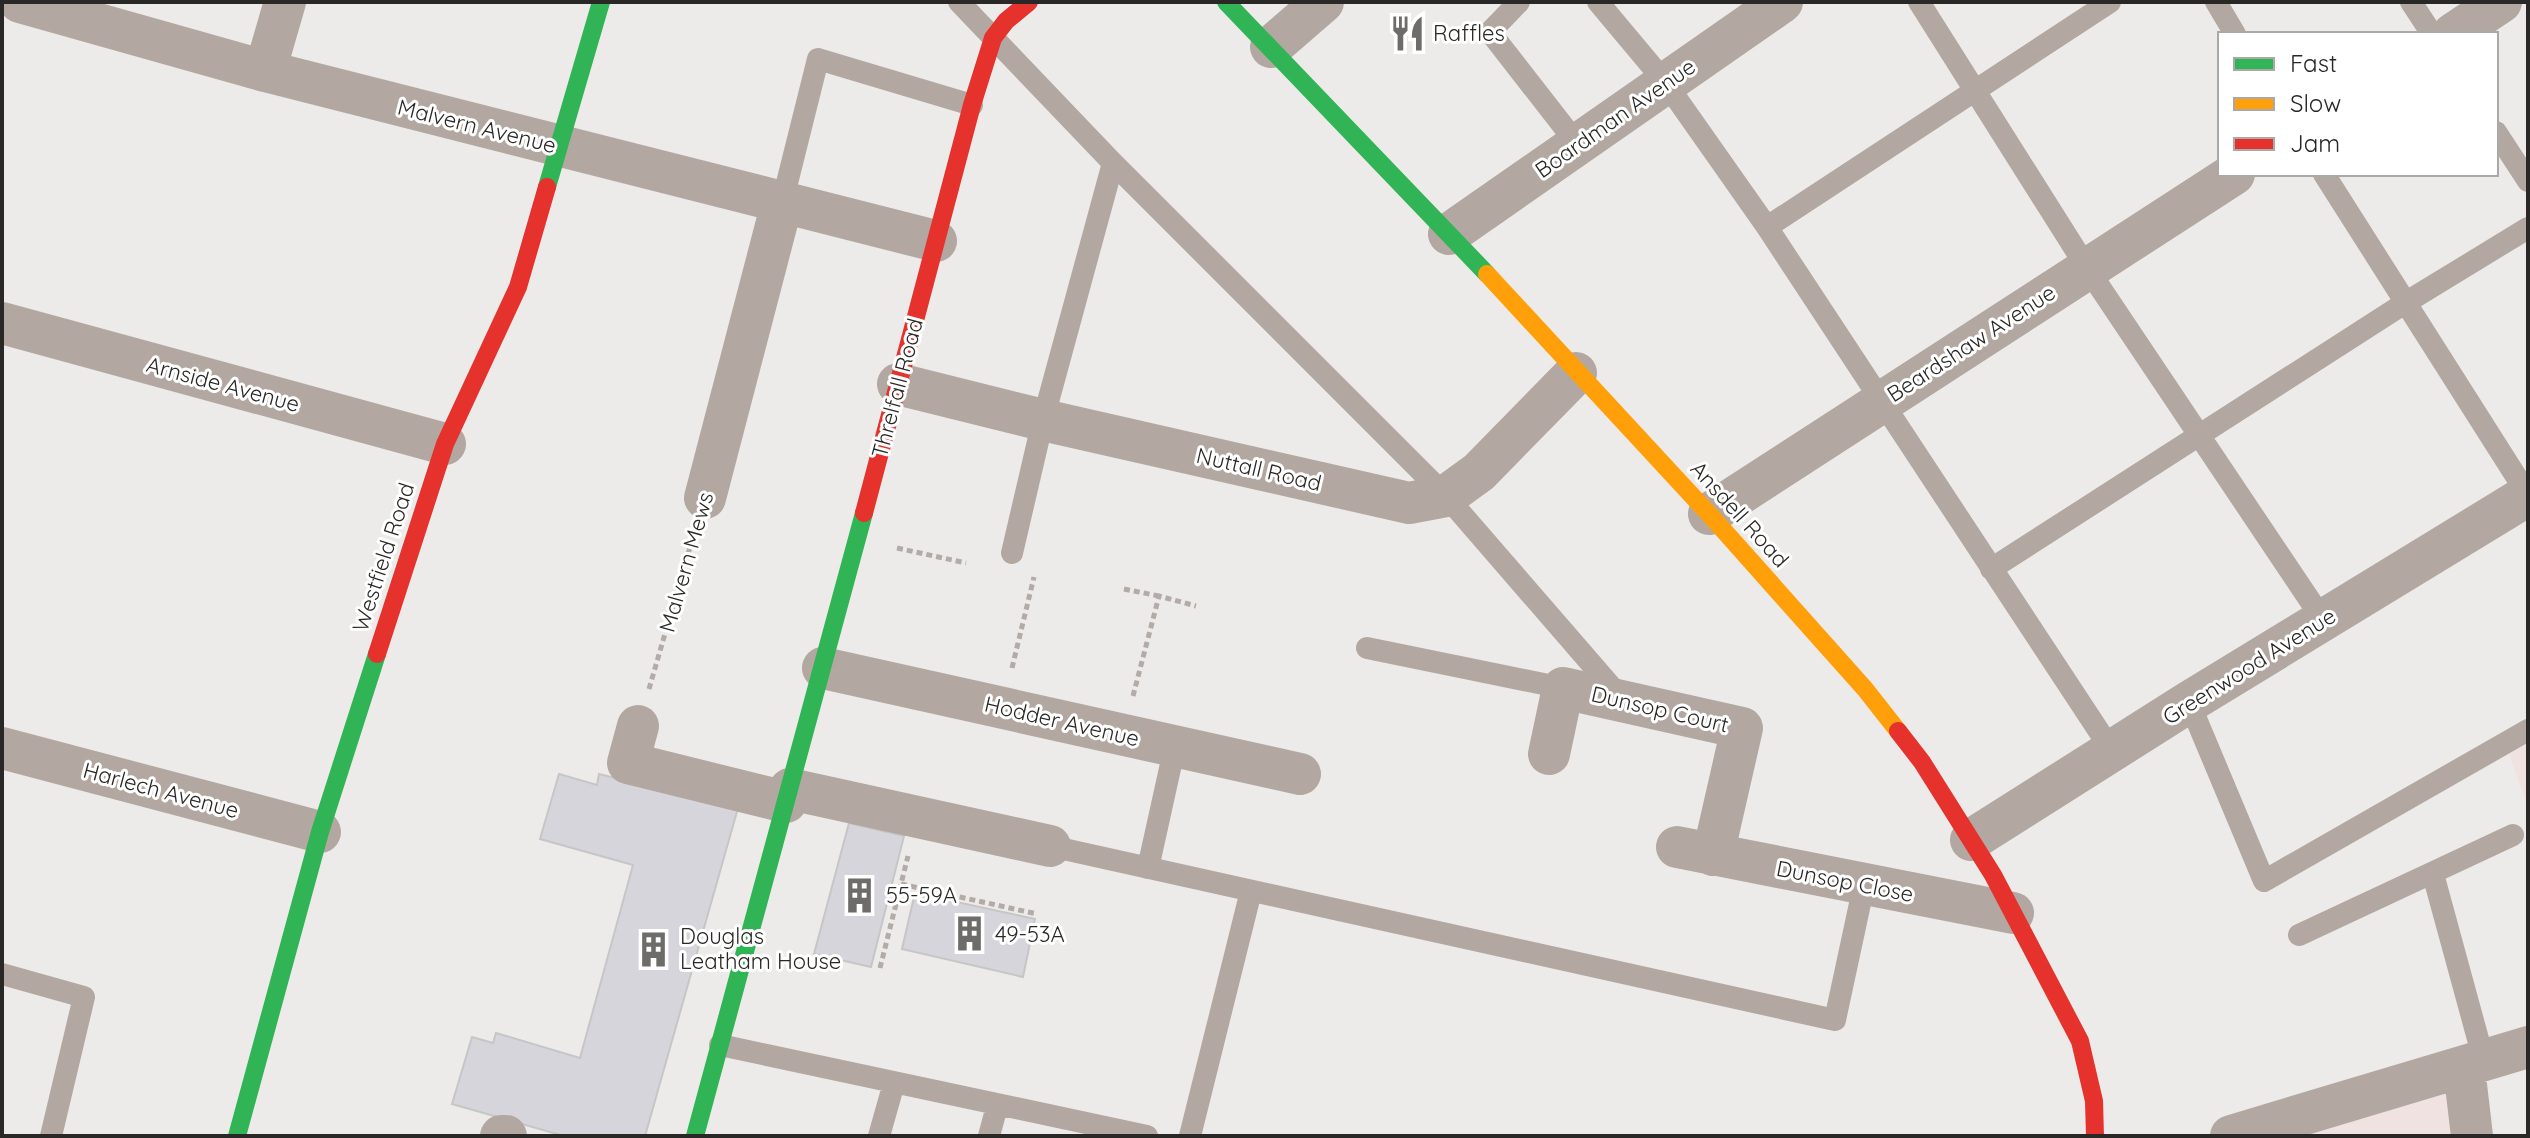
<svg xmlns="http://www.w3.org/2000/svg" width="2530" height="1138" viewBox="0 0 2530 1138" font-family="Quicksand,sans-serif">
	<rect width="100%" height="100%" fill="#edebe9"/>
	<path fill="#f1e2e2" d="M2528,743V807L2509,754Z
		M2464,1068L2472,1136H2290Z"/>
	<path fill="#d6d5dc" stroke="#c7c6c6" stroke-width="2" d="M559,774L597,785L599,774L738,808L645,1136H564L452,1104L472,1037L493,1043L496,1033L580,1058L633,865L540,839Z
		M849,823L904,836L871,967L814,954Z
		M915,893L1035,919L1023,977L902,949Z"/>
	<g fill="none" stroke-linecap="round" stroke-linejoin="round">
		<path stroke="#b2aba7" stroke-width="5" stroke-dasharray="6 4" stroke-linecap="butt" d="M897,548L966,563
			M1124,589L1159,596
			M1012,668L1034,577
			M649,689L693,537
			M1133,696L1159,596L1196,606
			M901,884L1037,914
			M880,968L908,856"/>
		<path stroke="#b2a8a1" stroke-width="22" d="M959,2L1113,163L1446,496L1621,698
			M1519,2L1490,32L1578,145
			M1598,2L1665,82L1767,227L2112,751
			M1919,2L2087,268L2323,620
			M2216,2L2235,34
			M2411,2L2432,34
			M2496,132L2528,181
			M2324,174L2528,495
			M782,203L818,59L972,105
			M1767,227L2110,2
			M1012,553L1043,420L1113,163
			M1991,569L2405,303L2528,228
			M1367,648L1563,688
			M2189,702L2264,881L2528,730
			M1050,846L1835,1020L1864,885
			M1148,868L1175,746
			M2433,874L2484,1061
			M2299,935L2513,835
			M2,974L84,997L51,1136
			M720,1045L1147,1136
			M879,1136L894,1083
			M989,1136L997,1106
			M1190,1136L1251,891"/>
		<path stroke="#b2a8a1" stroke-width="42" d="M20,2L265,71L936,241
			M2453,34L2501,2
			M1271,47L1323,2
			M265,71L285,2
			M1449,234L1782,2
			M2,323L445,444
			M898,384L1043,420L1409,503L1446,496L1479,472L1576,373
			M705,498L782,203
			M1709,514L2234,174
			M823,668L1300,774
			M638,726L628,763L786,802
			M2,748L320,832
			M1549,754L1563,688L1742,728L1713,855
			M790,789L1050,846
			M1971,840L2189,702L2528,495
			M1677,847L2013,913
			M2464,1068L2472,1136
			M501,1136H506
			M2231,1136L2528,1047"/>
		<path stroke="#30b455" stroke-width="18" d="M1226,2L1487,274
			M547,187L601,2
			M237,1136L320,832L377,654
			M695,1136L864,513"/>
		<path stroke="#ff9f0a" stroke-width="18" d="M1487,274L1709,514L1865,689L1898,731"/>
		<path stroke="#e5322d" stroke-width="18" d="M864,513L972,105L993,38L1006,21L1029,2
			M377,654L445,444L518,287L547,187
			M1898,731L1922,762L1993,875L2080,1041L2094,1101L2095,1136"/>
	</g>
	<defs>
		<symbol id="restaurant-bare" viewBox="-9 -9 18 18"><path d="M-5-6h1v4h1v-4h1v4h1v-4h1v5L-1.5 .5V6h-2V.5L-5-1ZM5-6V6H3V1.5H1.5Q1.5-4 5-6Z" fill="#6e6c6a" stroke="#fff" stroke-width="2.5" paint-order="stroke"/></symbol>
		<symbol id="building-bare" viewBox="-9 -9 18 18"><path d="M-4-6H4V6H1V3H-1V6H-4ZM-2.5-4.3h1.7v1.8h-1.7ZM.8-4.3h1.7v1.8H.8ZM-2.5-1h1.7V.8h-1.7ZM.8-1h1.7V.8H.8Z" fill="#6e6c6a" stroke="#fff" stroke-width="2.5" paint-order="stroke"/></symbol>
	</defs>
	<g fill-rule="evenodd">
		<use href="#restaurant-bare" x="1382" y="8" width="51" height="51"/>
		<use href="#building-bare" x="834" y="870" width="51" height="51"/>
		<use href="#building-bare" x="944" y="908" width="51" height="51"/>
		<use href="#building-bare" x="628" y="924" width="51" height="51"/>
	</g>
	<g text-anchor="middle" stroke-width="6" stroke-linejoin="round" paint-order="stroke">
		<g font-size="22" fill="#292826" stroke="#fff" text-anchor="start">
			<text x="1433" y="41">Raffles</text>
			<text x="886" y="903">55-59A</text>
			<text x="995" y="942">49-53A</text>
			<text x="680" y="944">Douglas<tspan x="680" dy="25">Leatham House</tspan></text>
		</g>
		<g font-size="22" fill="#292826" stroke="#fff">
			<text transform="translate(1615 118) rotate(-35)" y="8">Boardman Avenue</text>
			<text transform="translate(477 126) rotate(14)" y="8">Malvern Avenue</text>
			<text transform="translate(1971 343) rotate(-33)" y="8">Beardshaw Avenue</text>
			<text transform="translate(223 384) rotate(15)" y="8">Arnside Avenue</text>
			<text transform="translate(897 388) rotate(-75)" y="8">Threlfall Road</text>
			<text transform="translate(1259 469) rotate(13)" y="8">Nuttall Road</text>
			<text transform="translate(1740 514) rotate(48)" y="8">Ansdell Road</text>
			<text transform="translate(383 557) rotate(-72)" y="8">Westfield Road</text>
			<text transform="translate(686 562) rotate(-74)" y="8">Malvern Mews</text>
			<text transform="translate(2249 666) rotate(-32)" y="8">Greenwood Avenue</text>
			<text transform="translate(1660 709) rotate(13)" y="8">Dunsop Court</text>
			<text transform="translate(1062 721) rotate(13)" y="8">Hodder Avenue</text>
			<text transform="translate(161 790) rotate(15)" y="8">Harlech Avenue</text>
			<text transform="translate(1845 881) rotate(11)" y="8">Dunsop Close</text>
		</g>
	</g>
	<rect width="2530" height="1138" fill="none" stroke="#292826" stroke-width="8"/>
	<rect x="2218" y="32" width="280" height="144" fill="#ffffff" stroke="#a9a9a8" stroke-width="2"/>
	<rect x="2234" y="58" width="40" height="12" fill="#30b455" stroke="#a9a9a8" stroke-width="2"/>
	<text x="2290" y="72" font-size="24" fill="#292826">Fast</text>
	<rect x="2234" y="98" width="40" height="12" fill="#ff9f0a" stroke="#a9a9a8" stroke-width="2"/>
	<text x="2290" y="112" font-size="24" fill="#292826">Slow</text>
	<rect x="2234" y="138" width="40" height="12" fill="#e5322d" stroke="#a9a9a8" stroke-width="2"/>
	<text x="2290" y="152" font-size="24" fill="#292826">Jam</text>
</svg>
